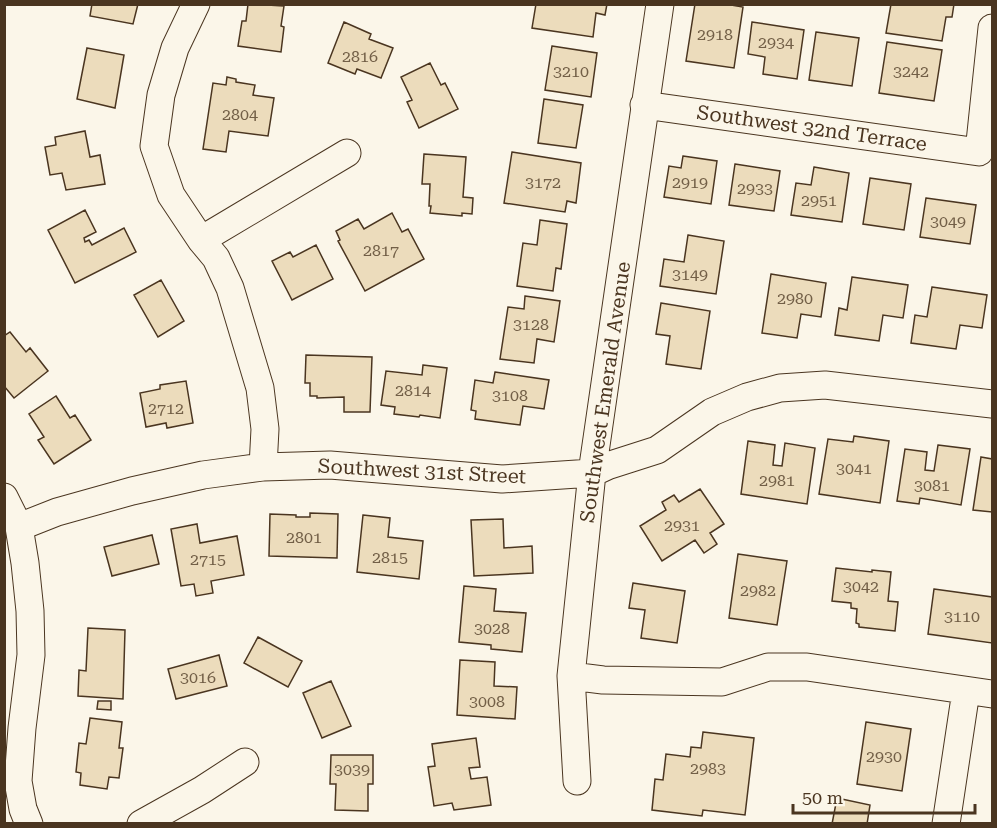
<svg xmlns="http://www.w3.org/2000/svg" width="997" height="828" viewBox="0 0 997 828" font-family="'Roboto Serif',serif">
	<rect width="100%" height="100%" fill="#fbf6e9"/>
	<path fill="#ecdcbc" stroke="#4a3520" stroke-width="1.5" d="M92,4H138L133,24L90,16Z
		M248,4L284,6L281,26L284,27L281,52L238,46L242,21H246Z
		M536,4H607L605,15L596,13L593,37L532,28Z
		M695,4H725L743,7L734,68L686,61Z
		M891,4H954L952,17H946L942,41L886,33Z
		M344,22L371,34L369,39L393,48L381,78L357,69L355,74L328,63Z
		M752,22L804,30L797,79L763,74L765,57L748,54Z
		M816,32L859,38L852,86L809,80Z
		M887,42L942,50L934,101L879,93Z
		M552,46L597,53L591,97L545,90Z
		M87,48L124,55L115,108L77,99Z
		M430,63L441,85L445,83L458,109L419,128L407,102L412,100L401,77Z
		M227,77L236,79V82L255,85L253,95L274,98L268,136L229,131L226,152L203,149L213,83L226,85Z
		M544,99L583,105L576,148L538,143Z
		M85,131L90,157L100,155L105,184L66,190L62,173L50,175L45,147L56,145L55,137Z
		M512,152L581,163L576,203L567,201L565,212L504,203Z
		M424,154L466,157L463,197L473,198L472,214L462,213V216L430,213L431,206H429L430,184H422Z
		M683,156L717,161L711,204L664,197L669,166L681,168Z
		M735,164L780,171L774,211L729,205Z
		M814,167L849,173L842,222L791,215L796,183L811,185Z
		M870,178L911,184L904,230L863,224Z
		M926,198L976,205L970,244L920,237Z
		M85,210L96,232L84,238L85,242L89,240L92,245L124,228L136,252L75,283L48,230Z
		M392,213L402,232L408,229L424,259L365,291L338,241L340,240L336,231L358,219L364,229Z
		M540,220L567,224L561,269L556,268L553,291L517,286L523,243L537,245Z
		M688,235L724,241L716,294L660,286L664,259L684,262Z
		M316,245L333,279L292,300L272,261L290,252L293,257Z
		M771,274L826,283L821,317L801,314L797,338L762,333Z
		M852,277L908,285L903,318L883,315L879,341L835,335L839,308L847,310Z
		M161,280L184,321L158,337L134,295Z
		M932,287L987,295L982,328L960,325L956,349L911,343L915,315L927,317Z
		M525,296L560,301L554,342L537,339L534,363L500,359L508,307L524,309Z
		M661,303L710,311L701,369L666,364L670,336L656,334Z
		M10,332L26,352L30,348L48,371L14,398L4,386V336Z
		M306,355L372,357L370,412H344V397L317,398V396H310V383H305Z
		M423,365L447,368L440,418L420,415L419,417L394,414L395,407L381,405L386,371L422,375Z
		M495,372L549,380L544,409L523,406L520,425L475,419L476,411L471,410L475,380L493,383Z
		M186,381L193,423L167,428L166,423L146,427L140,393L160,389V385Z
		M56,396L70,418L75,415L91,440L54,464L38,440L44,437L29,414Z
		M854,436L889,441L880,503L819,494L828,439L853,442Z
		M748,441L775,445L773,465L782,466L785,443L815,448L807,504L741,494Z
		M938,445L970,449L961,505L920,498L919,504L897,501L905,449L927,452L925,470L934,471Z
		M981,457L992,459V512L973,510Z
		M700,489L724,524L710,533L717,544L704,553L695,540L662,561L640,526L666,510L662,502L674,495L679,502Z
		M310,513L338,514L337,558L269,556L270,514L296,515V517H310Z
		M363,515L390,518L388,537L423,541L419,579L357,572Z
		M503,519L504,548L532,546L533,573L474,576L471,520Z
		M197,524L200,543L237,536L244,575L211,581L213,593L196,596L194,584L181,586L171,529Z
		M152,535L159,564L112,576L104,547Z
		M738,554L787,561L777,625L729,618Z
		M836,568L872,572V570L891,572L888,601L898,602L895,631L859,627V624L856,623L857,609L851,608V603L832,601Z
		M633,583L685,591L677,643L641,638L645,610L629,608Z
		M464,586L496,589L494,611L526,613L522,652L491,649V645L459,642Z
		M934,589L992,597V643L928,634Z
		M88,628L125,630L123,699L78,696L79,670L86,671Z
		M258,637L302,661L288,687L244,663Z
		M219,655L227,686L176,699L168,669Z
		M460,660L495,662L494,686L517,687L515,719L457,715Z
		M331,681L351,726L322,738L303,693Z
		M98,701H111V710L97,709Z
		M90,718L122,722L119,748H123L119,778L109,777L107,789L80,785L81,773L76,772L79,743L86,744Z
		M866,722L911,729L902,791L857,784Z
		M703,732L754,738L745,815L703,810L702,816L652,810L655,779L663,780L666,754L690,757L691,747L701,748Z
		M476,738L480,767L469,768L471,779L487,777L491,805L454,810L452,803L434,806L428,767L435,766L432,744Z
		M331,755H373V784H368V811L335,810L336,784H330Z
		M837,798L870,805L867,824H832Z"/>
	<g fill="none" stroke-linecap="round" stroke-linejoin="round">
		<defs>
			<path id="minor" d="M196,4L175,48L161,95L154,146L171,195L201,240L216,258L230,288L260,388L265,429L263,467
				M644,105L979,152L992,28
				M201,240L347,153
				M4,497L19,527L25,563L30,611L31,655L22,728L18,781L23,809L29,824
				M19,527L57,512L132,491L203,475L263,467L330,465L502,479L592,473L607,466L657,450L712,412L747,397L780,388L825,385L992,404
				M571,676L603,680L722,682L768,667H807L992,694
				M577,781L571,676L592,473L660,4
				M141,824L202,790L245,762
				M946,824L966,691"/>
		</defs>
		<use href="#minor" stroke="#4a3520" stroke-width="29"/>
		<use href="#minor" stroke="#fbf6e9" stroke-width="27"/>
	</g>
	<g text-anchor="middle" stroke-width="4.5" stroke-linejoin="round" paint-order="stroke">
		<g font-size="16" fill="#725f47">
			<text x="715" y="40">2918</text>
			<text x="776" y="48">2934</text>
			<text x="360" y="62">2816</text>
			<text x="571" y="77">3210</text>
			<text x="911" y="77">3242</text>
			<text x="240" y="120">2804</text>
			<text x="543" y="188">3172</text>
			<text x="690" y="188">2919</text>
			<text x="755" y="194">2933</text>
			<text x="819" y="206">2951</text>
			<text x="948" y="227">3049</text>
			<text x="381" y="256">2817</text>
			<text x="690" y="280">3149</text>
			<text x="795" y="304">2980</text>
			<text x="531" y="330">3128</text>
			<text x="413" y="396">2814</text>
			<text x="510" y="401">3108</text>
			<text x="166" y="414">2712</text>
			<text x="854" y="474">3041</text>
			<text x="777" y="486">2981</text>
			<text x="932" y="491">3081</text>
			<text x="682" y="531">2931</text>
			<text x="304" y="543">2801</text>
			<text x="390" y="563">2815</text>
			<text x="208" y="565">2715</text>
			<text x="861" y="592">3042</text>
			<text x="758" y="596">2982</text>
			<text x="962" y="622">3110</text>
			<text x="492" y="634">3028</text>
			<text x="198" y="683">3016</text>
			<text x="487" y="707">3008</text>
			<text x="884" y="762">2930</text>
			<text x="708" y="774">2983</text>
			<text x="352" y="775">3039</text>
		</g>
		<g font-size="20" fill="#4a3520" stroke="#fbf6e9">
			<text transform="translate(812 128) rotate(8)" y="7">Southwest 32nd Terrace</text>
			<text transform="translate(605 392) rotate(-82)" y="7">Southwest Emerald Avenue</text>
			<text transform="translate(422 471) rotate(3)" y="7">Southwest 31st Street</text>
		</g>
	</g>
	<rect width="997" height="828" fill="none" stroke="#4a3520" stroke-width="12"/>
	<path d="M793 804v9h182v-9" fill="none" stroke="#4a3520" stroke-width="3"/>
	<text x="802" y="804" font-size="18" fill="#4a3520" stroke="#fbf6e9" stroke-width="4.5" paint-order="stroke">50 m</text>
</svg>
